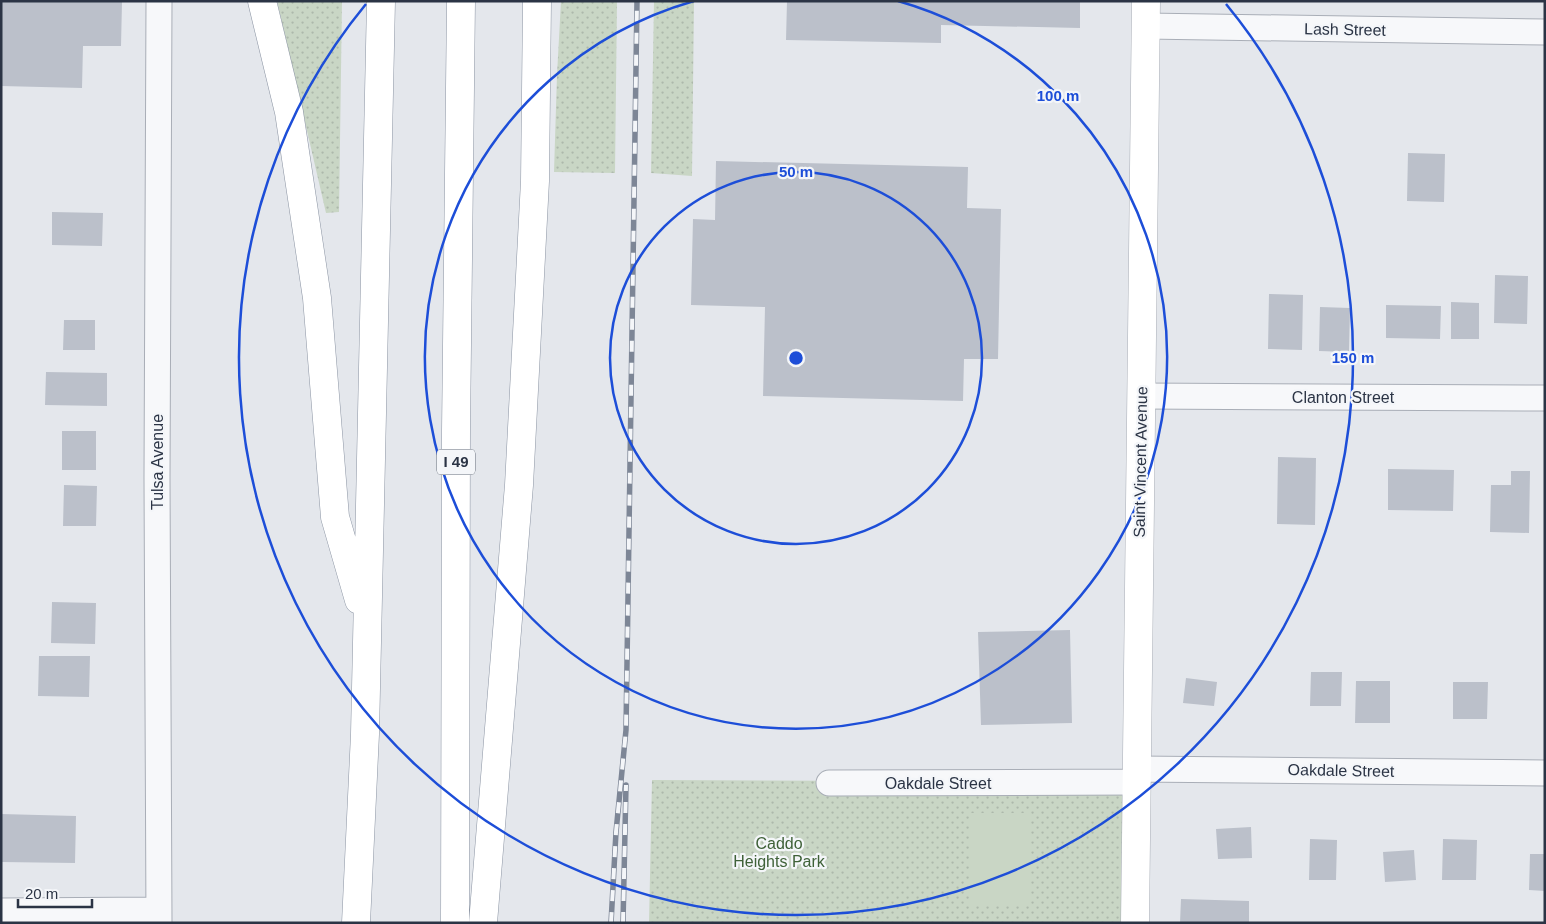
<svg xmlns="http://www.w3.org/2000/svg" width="1546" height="924" viewBox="0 0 1546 924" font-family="Arial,sans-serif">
	<defs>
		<pattern id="grass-dots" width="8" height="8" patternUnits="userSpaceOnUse" patternTransform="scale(1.25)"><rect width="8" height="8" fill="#c9d6c5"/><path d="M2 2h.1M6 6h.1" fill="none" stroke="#adb8ab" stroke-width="1.8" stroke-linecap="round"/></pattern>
	</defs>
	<rect width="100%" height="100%" fill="#e4e7ec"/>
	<path fill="url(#grass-dots)" d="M277,1H342L339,212L326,213Z
		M561,1H617L615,173L554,172L557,75Z
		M654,1H694L692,176L651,173Z
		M652,780L1137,782L1135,923H649Z"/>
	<path fill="#c9d6c5" d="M971,813H1031V905H971Z"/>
	<path fill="#bbc0ca" d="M1,1L122,2L121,46H83L82,88L1,86Z
		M787,1H1080V28L941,25V43L786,40Z
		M1408,153L1445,154L1444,202L1407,201Z
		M716,161L968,167L967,208L1001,209L998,359H964L963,401L763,396L765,307L691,305L693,219L715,220Z
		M52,212L103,213L102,246L52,245Z
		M1495,275L1528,276L1527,324L1494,323Z
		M1269,294L1303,295L1302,350L1268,349Z
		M1451,302L1479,303V339H1451Z
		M1386,305L1441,306L1440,339L1386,338Z
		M1320,307L1350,308L1349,352L1319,351Z
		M64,320H95V350H63Z
		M46,372L107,373V406L45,405Z
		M62,431H96V470H62Z
		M1278,457L1316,458L1315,525L1277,524Z
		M1388,469L1454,470L1453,511L1388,510Z
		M1511,471H1530L1529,533L1490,532L1491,485H1511Z
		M64,485L97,486L96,526H63Z
		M52,602L96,603L95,644L51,643Z
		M1070,630L1072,723L981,725L978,632Z
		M39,656H90L89,697L38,696Z
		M1311,672H1342L1341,706H1310Z
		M1186,678L1217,682L1214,706L1183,703Z
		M1356,681H1390V723H1355Z
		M1453,682H1488L1487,719H1453Z
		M1,814L76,816L75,863L1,862Z
		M1251,827L1252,858L1218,859L1216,829Z
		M1310,839L1337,840L1336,880H1309Z
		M1443,839L1477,840L1476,880H1442Z
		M1414,850L1416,880L1385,882L1383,852Z
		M1530,854H1545V891L1529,890Z
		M1181,899L1249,901V923H1180Z"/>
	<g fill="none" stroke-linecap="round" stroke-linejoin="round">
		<defs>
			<path id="street" d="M159,1L157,477L159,923
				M1146,26L1545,32
				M1141,396L1545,398
				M1137,769L1545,773
				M829,783L1137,782
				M1,911L159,910"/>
			<path id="secondary" d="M1135,923L1146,1"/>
			<path id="highway" d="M262,1L289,112L317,298L335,517L359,600
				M356,923L365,734L381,1
				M455,923L456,431L461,1
				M483,923L519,485L535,181L537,1"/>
		</defs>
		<use href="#street" stroke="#a9aeb7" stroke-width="27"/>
		<use href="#secondary" stroke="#a9aeb7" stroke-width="29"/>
		<use href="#highway" stroke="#8b94a3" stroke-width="29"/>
		<use href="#street" stroke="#f7f8fa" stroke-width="25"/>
		<use href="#secondary" stroke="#fff" stroke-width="28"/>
		<use href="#highway" stroke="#fff" stroke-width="28"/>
		<defs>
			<path id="rail" d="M611,923L616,832L626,730L637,1
				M623,923L626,785"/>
		</defs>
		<use href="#rail" stroke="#7d8696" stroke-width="5.5"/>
		<use href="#rail" stroke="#f4f6f9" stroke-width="4" stroke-dasharray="11" stroke-linecap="butt"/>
	</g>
	<g fill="none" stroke="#1d4ed8" stroke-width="2.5">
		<circle cx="796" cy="358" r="186"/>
		<path d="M898 1A371 371 0 1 1 694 1"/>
		<path d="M1226 4A557 557 0 1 1 366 4"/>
	</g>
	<g text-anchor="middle" stroke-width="4.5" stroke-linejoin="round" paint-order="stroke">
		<rect fill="#f4f6f9" stroke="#676e7b" stroke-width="1" x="437" y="449.5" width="38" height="25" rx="4"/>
		<g font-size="15" font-weight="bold" fill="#2b3445">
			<text x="456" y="467">I 49</text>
		</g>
		<g font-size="16" fill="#2b3445" stroke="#f4f6f9">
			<text transform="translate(1345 29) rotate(1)" y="6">Lash Street</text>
			<text x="1343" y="403">Clanton Street</text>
			<text transform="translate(157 462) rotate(-90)" y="6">Tulsa Avenue</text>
			<text transform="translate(1140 462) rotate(-89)" y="6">Saint Vincent Avenue</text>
			<text transform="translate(1341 770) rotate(1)" y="6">Oakdale Street</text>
			<text x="938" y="789">Oakdale Street</text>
		</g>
		<g font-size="16" fill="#3f6138" stroke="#f4f6f9">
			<text x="779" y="849">Caddo<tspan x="779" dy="18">Heights Park</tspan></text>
		</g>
	</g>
	<circle cx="796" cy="358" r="8" fill="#1d4ed8" stroke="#f4f6f9" stroke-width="2.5"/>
	<g font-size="15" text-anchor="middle" font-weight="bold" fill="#1d4ed8" stroke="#f4f6f9" stroke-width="4.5" stroke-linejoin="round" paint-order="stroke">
		<text x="1058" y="101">100 m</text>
		<text x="796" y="177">50 m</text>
		<text x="1353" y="363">150 m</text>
	</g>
	<rect width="1546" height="924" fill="none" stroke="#2b3445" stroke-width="5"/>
	<path d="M18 899v8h74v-8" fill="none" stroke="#2b3445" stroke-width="2.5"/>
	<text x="25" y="899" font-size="15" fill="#2b3445" stroke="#f4f6f9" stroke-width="4" paint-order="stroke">20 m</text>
</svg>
